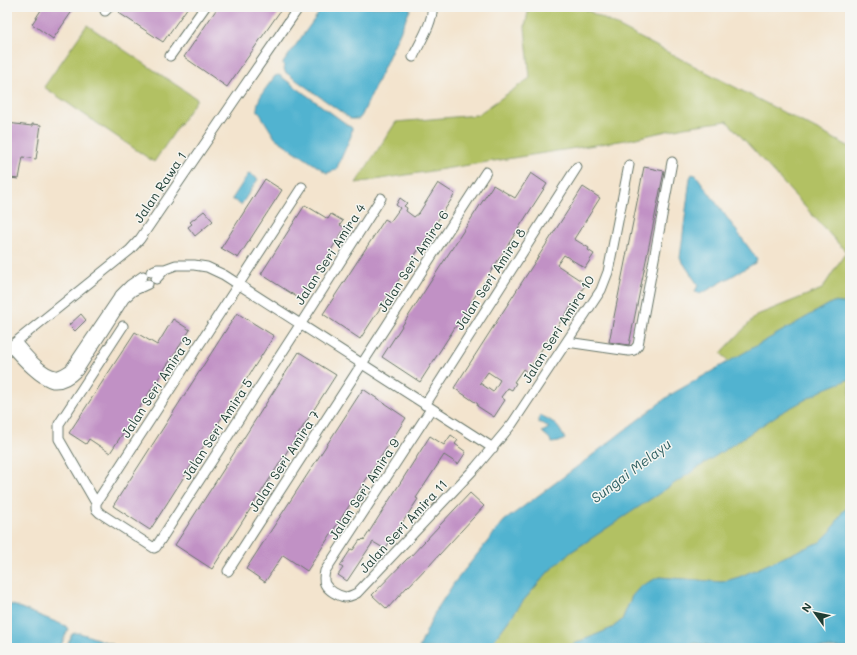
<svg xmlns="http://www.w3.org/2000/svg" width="857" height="655" viewBox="0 0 857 655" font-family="Mali,sans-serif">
	<rect width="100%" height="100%" fill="#f6f6f2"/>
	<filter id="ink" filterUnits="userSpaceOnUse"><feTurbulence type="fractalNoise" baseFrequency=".025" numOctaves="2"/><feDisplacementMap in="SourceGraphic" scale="8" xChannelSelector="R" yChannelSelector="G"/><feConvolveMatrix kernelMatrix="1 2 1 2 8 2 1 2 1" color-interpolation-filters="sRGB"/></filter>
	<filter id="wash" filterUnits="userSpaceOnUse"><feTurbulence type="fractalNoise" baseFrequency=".012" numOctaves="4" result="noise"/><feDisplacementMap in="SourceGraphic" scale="16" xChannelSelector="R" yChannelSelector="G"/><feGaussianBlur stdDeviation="0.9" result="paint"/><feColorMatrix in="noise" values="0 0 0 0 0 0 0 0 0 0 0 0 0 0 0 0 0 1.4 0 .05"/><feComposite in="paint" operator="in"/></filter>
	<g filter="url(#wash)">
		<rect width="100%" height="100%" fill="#f3e4ce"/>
		<path fill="#b2c164" stroke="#687f4c" d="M529,7H581L850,147V304L833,302L729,362L721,353L757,315L822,289L846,252L727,121L684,127L632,139L356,183L396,122L477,115L530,78L525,27Z
			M87,25L197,99L154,162L44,87Z
			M850,368V515L835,550L722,582L659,577L632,596L622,620L612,628L574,644L567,648H488L524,600L549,571L571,552L710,459L784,406Z
			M695,643L722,648H680Z"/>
		<path fill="#51b3d0" stroke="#387882" d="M323,7H410V10L362,115L359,119H351L285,72L283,63Z
			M279,75L352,128L351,136L336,170L327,173L275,138L257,109C257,97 268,86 275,76Z
			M249,173L258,179L241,205L232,199Z
			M692,174L696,175L757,259L755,263L706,291L699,293L695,292L698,285L680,258L690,178Z
			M833,302L850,304V379L825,389L779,414L571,552L549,571L524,600L488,648H419L435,612L454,583L504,521L586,460L670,395Z
			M540,415C555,422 558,425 565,439L559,442L552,443L549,438L542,432L549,428L543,424L538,422Z
			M850,506V648H722L695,643L680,648H567L574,644L612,628L622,620L632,596L641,586L659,577L722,582L739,577L800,550L820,542L831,531L843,511Z
			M7,604L16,606L66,626L68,629L60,648H7Z
			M75,633H80L112,644L117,648H66L72,634Z"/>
		<g id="blocks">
			<path fill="#c191c5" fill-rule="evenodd" d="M43,7H75L53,39L32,24Z
				M124,7H188L163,42L119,13Z
				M218,7H283L227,87L184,57Z
				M7,123L32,126V124L41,125L36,159L23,157L19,179L10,178L11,169L7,168Z
				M644,167L664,171L629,345L609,342Z
				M531,173L547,184L420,382L382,357L493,185L515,198Z
				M265,179L282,190L238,258L221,248Z
				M438,183L455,194L360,339L323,314L385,219L390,222L400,208L396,205L400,198L407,203L404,206L407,208L406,211L414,217L419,213Z
				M583,187L600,198L574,239L589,248L588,250L594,254L585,268L564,255L557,265L586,284L536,358V359L527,372L523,369L514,382L516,383L512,390L508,388L501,397L505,400L494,417L477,406L478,404L454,388ZM488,372L500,380L493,392L480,383Z
				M305,205L328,219L331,214L343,221L340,225L345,228L300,299L261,274Z
				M204,211L213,221L195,236L188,227L192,224L190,222Z
				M237,313L274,336L150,530L113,506Z
				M81,314L86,320L75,331L69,325Z
				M173,319L190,330L110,453L89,439L86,444L69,433L135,332L157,345Z
				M299,352L336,375L212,569L175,545Z
				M363,389L406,418L307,571L283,555L265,582L246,569Z
				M451,435L458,440L455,444L466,452L458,464L444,455L416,498L418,499L385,549L373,542L347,581L338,575L343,568L340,566L351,549L353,550L360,540L361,541L363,539L364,540L430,436L444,445Z
				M470,493L484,506L428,567V566L407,588V587L387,609L372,595L408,558H409Z"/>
		</g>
	</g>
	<g filter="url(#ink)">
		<use href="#blocks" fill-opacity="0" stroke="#69776a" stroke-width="1"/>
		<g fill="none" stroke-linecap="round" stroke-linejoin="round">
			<defs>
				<path id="street" d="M105,11L109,7
					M170,56L205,7
					M413,57C419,44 434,21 432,7
					M151,272L157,269H165L176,265H194L207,267L224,275L493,448
					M156,279L165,269
					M123,326L59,424V439L96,503V509L100,513L154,548L156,547L300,325L381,198
					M16,342C25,352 41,373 55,375C60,376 65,372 70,369L120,295L130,285L143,276
					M567,342L629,351L634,350L638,345L672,162
					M10,347C20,358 39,380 53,383C63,384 72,377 78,371L124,299L133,291L148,284
					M7,349L130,250L140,239L234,101L299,7
					M425,405L577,167
					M431,409L325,571C324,576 323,580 325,584C328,590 338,596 345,597C349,597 353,595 357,593L476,467L512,424L601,290L608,272L629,165
					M96,503L302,187
					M228,571L486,172"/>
			</defs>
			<use href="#street" stroke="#69776a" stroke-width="11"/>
			<use href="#street" stroke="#fff" stroke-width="9"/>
		</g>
	</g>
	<g text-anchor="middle" stroke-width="3" stroke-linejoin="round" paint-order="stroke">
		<g font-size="13" fill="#1f3d34" stroke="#f6f6f2">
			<text transform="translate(160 187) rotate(-56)" y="5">Jalan Rawa 1</text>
			<text transform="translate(330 254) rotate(-57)" y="5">Jalan Seri Amira 4</text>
			<text transform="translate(413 261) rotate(-57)" y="5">Jalan Seri Amira 6</text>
			<text transform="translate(490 279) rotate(-57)" y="5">Jalan Seri Amira 8</text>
			<text transform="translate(558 329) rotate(-58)" y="5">Jalan Seri Amira 10</text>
			<text transform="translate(156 387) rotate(-57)" y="5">Jalan Seri Amira 3</text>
			<text transform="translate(217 429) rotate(-57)" y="5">Jalan Seri Amira 5</text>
			<text transform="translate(284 461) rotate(-57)" y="5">Jalan Seri Amira 7</text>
			<text transform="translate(364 489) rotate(-57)" y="5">Jalan Seri Amira 9</text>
			<text transform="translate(403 526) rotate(-47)" y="5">Jalan Seri Amira 11</text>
		</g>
		<g font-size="14" font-style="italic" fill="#2e6063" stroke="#f6f6f2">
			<text transform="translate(631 471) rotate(-37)" y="5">Sungai Melayu</text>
		</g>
	</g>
	<rect width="857" height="655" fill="none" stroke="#f6f6f2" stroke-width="24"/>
	<g transform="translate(815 613) rotate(303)" stroke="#f6f6f2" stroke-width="3" paint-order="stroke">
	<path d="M0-3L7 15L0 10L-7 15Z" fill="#1f3d34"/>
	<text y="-6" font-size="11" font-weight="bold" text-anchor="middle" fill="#1f3d34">N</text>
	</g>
</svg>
